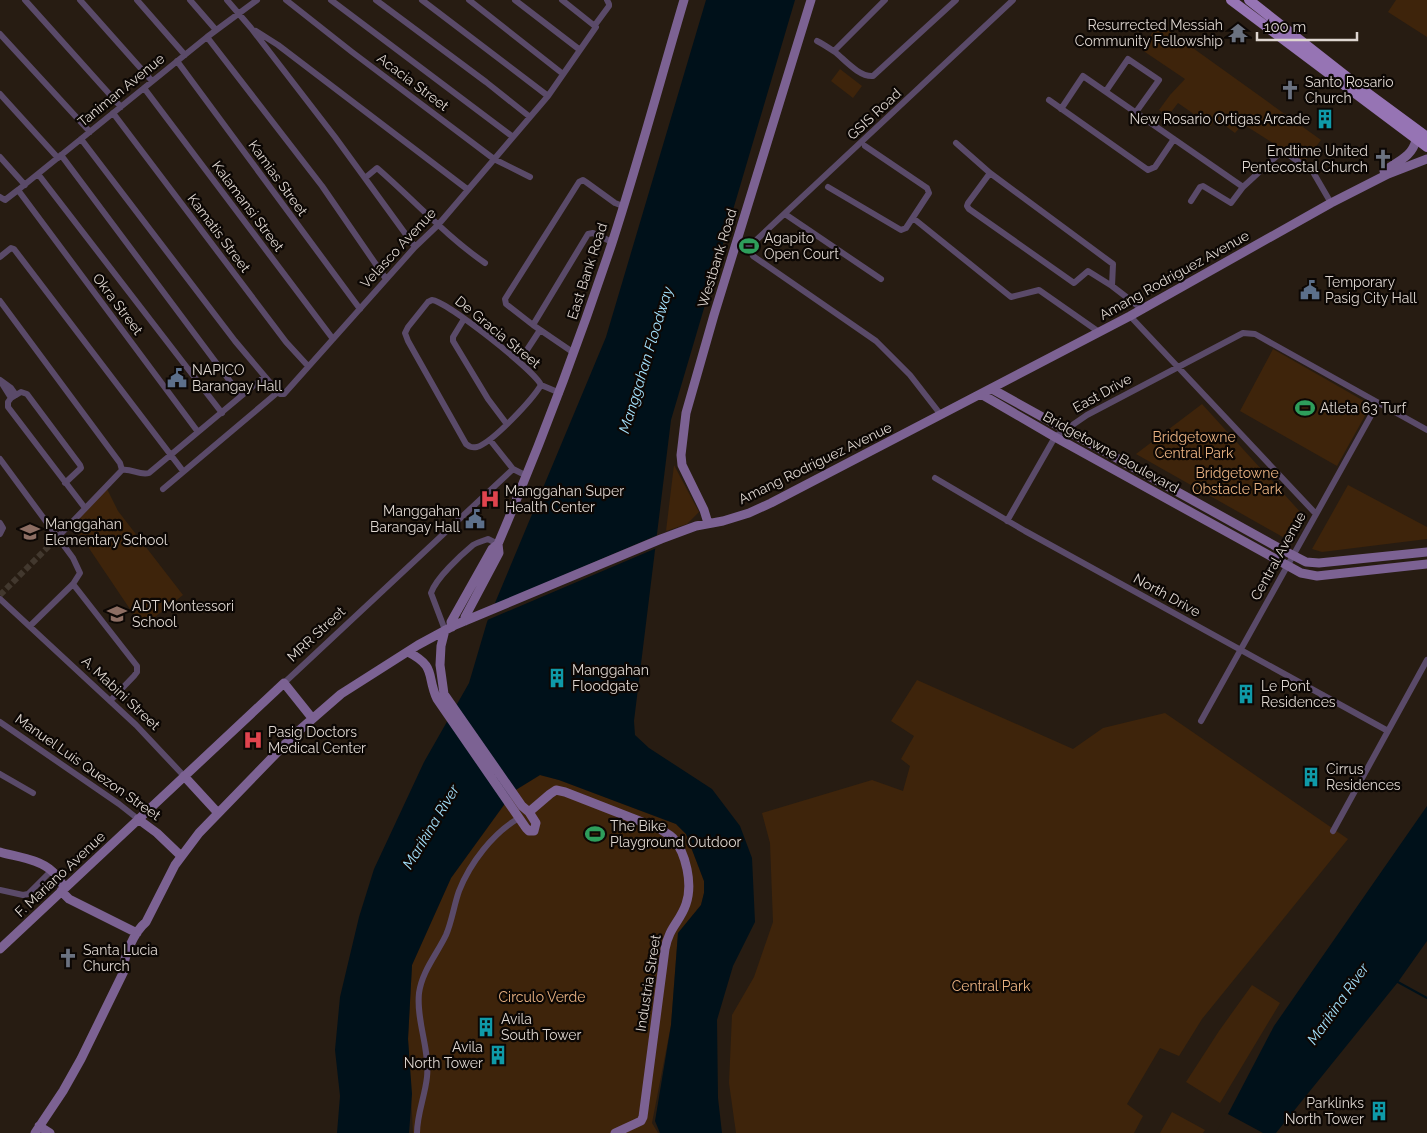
<svg xmlns="http://www.w3.org/2000/svg" width="1427" height="1133" viewBox="0 0 1427 1133" font-family="Raleway,sans-serif">
	<rect width="100%" height="100%" fill="#271c12"/>
	<path fill="#3e240b" d="M1396,0H1427V37L1388,12Z
		M1158,23L1321,140L1304,163L1243,124L1235,133L1215,118L1211,126L1178,103L1168,116L1159,110L1170,95L1185,79L1142,50Z
		M840,69L862,86L853,98L831,81Z
		M1273,349L1371,405L1337,466L1240,411Z
		M1202,404L1303,515L1288,540L1136,454Z
		M674,465L699,512L687,524L666,531Z
		M1348,485L1427,527V539L1322,552L1312,549Z
		M106,487L118,511L183,595L142,627L72,523Z
		M917,680L1073,749L1103,728L1165,713L1348,839L1202,1019L1179,1056L1160,1048L1127,1104L1143,1116L1134,1133H736L729,1083L732,1015L754,977L773,922L770,843L762,813L872,780L903,791L910,766L901,759L914,736L891,721Z
		M540,775L559,780L676,824L686,834L704,881V893L701,905L678,933L671,1025L652,1123L658,1133H413L408,1039L412,965L451,878L514,791Z
		M1252,985L1280,1003L1220,1103L1186,1082L1219,1031Z
		M1172,1112L1205,1130L1203,1133H1160Z"/>
	<path fill="#00111a" d="M706,0H795L671,420L634,721L635,735L649,748L712,789L740,826L752,858L755,922L733,966L717,1020L718,1098L722,1133H660L655,1121L671,1025L678,933L701,905L704,893V881L686,834L676,824L559,780L540,775L514,791L451,878L412,965L408,1039L412,1094L409,1133H337L340,1096L335,1050L340,997L359,917L374,869L424,762L469,683L487,622L606,337Z
		M1427,806V941L1398,982L1276,1133H1218L1274,1026Z"/>
	<path fill="#271c12" d="M660,534L659,547L485,621L491,606Z
		M1226,1113L1263,1133H1216Z"/>
	<g fill="none" stroke-linecap="round" stroke-linejoin="round">
		<path stroke="#00111a" stroke-width="2" d="M1396,981L1427,998"/>
		<path stroke="#42382e" stroke-width="6" stroke-dasharray="6 3" stroke-linecap="butt" d="M0,595L53,542"/>
		<path stroke="#5a4a69" stroke-width="6" d="M25,0L121,107
			M80,0L152,81
			M137,0L185,55
			M190,0L216,30
			M227,0L251,28L335,137L415,247
			M286,0L352,52L494,159L530,177
			M331,0L513,137
			M376,0L486,82L530,117
			M422,0L548,96
			M469,0L563,74
			M515,0L580,50
			M595,25L609,6V4L607,0
			M256,31L278,45L467,189
			M0,34L90,132
			M207,37L322,186L386,279
			M817,41C823,44 829,48 835,52C845,60 859,77 873,76L956,0
			M834,51L885,0
			M177,61L360,309
			M144,88L333,339
			M1106,91L1128,59L1159,80L1136,112
			M0,94L58,158
			M1049,100L1148,170L1155,167L1174,139
			M1061,109L1083,76L1243,187
			M113,113L286,342L308,366
			M81,139L235,341L278,392L280,394H284L415,247L438,225L548,96L596,27L562,0
			M956,143L990,173L1113,264L1112,286
			M61,155L241,396
			M0,157L25,185
			M990,173L968,203L967,206L969,209L1074,283L1088,271L1112,286L1142,309
			M38,174L222,413
			M365,178L377,168C414,200 446,236 485,263
			M828,187L901,230L906,228L929,193L927,188L865,146
			M18,190L198,432
			M0,197L5,200L18,190L207,37L257,0
			M1191,201L1200,187L1203,186L1231,203L1243,187L1282,151L1285,152L1313,172L1331,203
			M785,214L881,279
			M913,218L1011,297L1039,290L1099,332
			M737,241L751,245
			M751,245L1013,0
			M751,245V252L753,256L876,341L910,375L941,415
			M0,257L11,248L14,249L183,471
			M432,300C446,301 534,370 541,385C532,400 493,442 477,447C472,448 470,447 466,444L408,341L405,333L408,327L428,302Z
			M0,301L120,463L122,470
			M1130,316L1316,514
			M464,319L453,337V341L488,399L506,423
			M533,325L588,234L593,233L612,242
			M574,353L533,325L506,304L505,299L579,182L583,180L586,182L615,203L623,206
			M519,362L540,330
			M0,380L11,388L16,395
			M1,382L11,398
			M541,385L560,393
			M490,440L513,469L527,476
			M0,459L73,558L80,573L73,584L137,666V672L134,676L110,701
			M935,478L1025,531L1388,731
			M65,483L81,468L80,465L27,394L21,392L11,398L8,402V407L85,508
			M163,489L278,392
			M1007,521L1055,437L1087,415L1243,333L1255,334L1427,430
			M0,523L3,528L0,534
			M53,542L122,470C131,468 140,476 149,473L264,377
			M0,599L136,725L184,776
			M30,626L73,584
			M445,630L431,593C436,578 461,555 473,545C478,542 483,541 488,539L498,544
			M284,683L513,469
			M1319,703L1323,695
			M1201,721L1378,403
			M0,722L119,804L138,819
			M0,774L33,793
			M1333,831L1427,660
			M0,890L23,895L28,894L52,870
			M417,1133C417,1114 425,1096 427,1077C430,1049 416,1021 419,993C422,971 437,954 446,935C452,921 454,905 459,891C470,863 493,833 519,818"/>
		<path stroke="#7c6293" stroke-width="9" d="M1384,171C1398,161 1412,157 1416,140
			M992,389L1277,547L1306,562L1319,563L1427,552
			M981,394L1055,437L1301,573L1317,576L1427,564
			M708,523L704,510L682,465L681,455L686,413L714,315L811,0
			M465,621V617L499,553L498,544C540,445 578,345 612,243C638,163 660,81 684,0
			M452,627L451,622L492,549L498,544
			M408,652C437,667 426,675 437,699L526,828L529,831H534L536,823L529,812L522,806L444,694L440,665L441,646L445,630
			M184,776L218,813
			M529,812L550,794L556,790L565,792L660,829C664,832 669,834 673,838C686,853 693,884 686,904C680,922 669,927 665,949L643,1117L641,1121L615,1133
			M138,819L157,833L181,856
			M0,852C17,857 40,859 53,872C58,876 61,883 65,888
			M61,891L69,899L137,933
			M0,949L284,683L312,718
			M122,972C125,955 133,933 146,922L175,865L199,833L295,734L341,694L418,645L455,625L661,539L696,526L723,521L749,513L771,503L1130,316L1331,203L1388,174L1427,159
			M39,1126L50,1133
			M35,1133L63,1091L81,1059L126,967"/>
		<path stroke="#9674b4" stroke-width="10" d="M1231,0L1427,147
			M1249,0L1366,92L1427,137"/>
	</g>
	<defs>
		<symbol id="temple-bare" viewBox="-9 -9 18 18"><path d="M0-6L5-2H3V0L6.5 2.5H4V6H1.5V3h-3V6H-4V2.5H-6.5L-3 0V-2H-5Z" fill="#6b7280" stroke="#0c0704" stroke-width="2.5" paint-order="stroke"/></symbol>
		<symbol id="church-bare" viewBox="-9 -9 18 18"><path d="M-1.2-6h2.4v3.5h3.3v2.4h-3.3V6h-2.4V-.1h-3.3v-2.4h3.3Z" fill="#6b7280" stroke="#0c0704" stroke-width="2.5" paint-order="stroke"/></symbol>
		<symbol id="building-bare" viewBox="-9 -9 18 18"><path d="M-4-6H4V6H1V3H-1V6H-4ZM-2.5-4.3h1.7v1.8h-1.7ZM.8-4.3h1.7v1.8H.8ZM-2.5-1h1.7V.8h-1.7ZM.8-1h1.7V.8H.8Z" fill="#0f9aa8" stroke="#0c0704" stroke-width="2.5" paint-order="stroke"/></symbol>
		<symbol id="stadium-bare" viewBox="-9 -9 18 18"><path d="M0-5a6.5 5 0 1 0 0 10a6.5 5 0 1 0 0-10ZM-3.5-1.8h7v3.6h-7Z" fill="#2e9e5b" stroke="#0c0704" stroke-width="2.5" paint-order="stroke"/></symbol>
		<symbol id="civic-bare" viewBox="-9 -9 18 18"><path d="M-.6-6.5H3V-4.5H.6V-3L4-1V1h2V6H-6V1h2V-1L-.6-3ZM-1.2 2.5V6h2.4V2.5Z" fill="#5c6f8a" stroke="#0c0704" stroke-width="2.5" paint-order="stroke"/></symbol>
		<symbol id="hospital-bare" viewBox="-9 -9 18 18"><path d="M-5-5h3v3.5h4V-5h3V5h-3V1.5h-4V5h-3Z" fill="#e0444e" stroke="#0c0704" stroke-width="2.5" paint-order="stroke"/></symbol>
		<symbol id="school-bare" viewBox="-9 -9 18 18"><path d="M0-5L7-2L0 1L-7-2ZM-4 1L0 2.5L4 1V4Q0 6-4 4Z" fill="#8d6e63" stroke="#0c0704" stroke-width="2.5" paint-order="stroke"/></symbol>
	</defs>
	<g fill-rule="evenodd">
		<use href="#temple-bare" x="1224" y="19" width="28" height="28"/>
		<use href="#church-bare" x="1276" y="76" width="28" height="28"/>
		<use href="#building-bare" x="1311" y="105" width="28" height="28"/>
		<use href="#church-bare" x="1369" y="145" width="28" height="28"/>
		<use href="#stadium-bare" x="735" y="232" width="28" height="28"/>
		<use href="#civic-bare" x="1296" y="276" width="28" height="28"/>
		<use href="#civic-bare" x="163" y="364" width="28" height="28"/>
		<use href="#stadium-bare" x="1291" y="394" width="28" height="28"/>
		<use href="#hospital-bare" x="476" y="485" width="28" height="28"/>
		<use href="#civic-bare" x="461" y="505" width="28" height="28"/>
		<use href="#school-bare" x="16" y="518" width="28" height="28"/>
		<use href="#school-bare" x="103" y="600" width="28" height="28"/>
		<use href="#building-bare" x="543" y="664" width="28" height="28"/>
		<use href="#building-bare" x="1232" y="680" width="28" height="28"/>
		<use href="#hospital-bare" x="239" y="726" width="28" height="28"/>
		<use href="#building-bare" x="1297" y="763" width="28" height="28"/>
		<use href="#stadium-bare" x="581" y="820" width="28" height="28"/>
		<use href="#church-bare" x="54" y="944" width="28" height="28"/>
		<use href="#building-bare" x="472" y="1013" width="28" height="28"/>
		<use href="#building-bare" x="484" y="1041" width="28" height="28"/>
		<use href="#building-bare" x="1365" y="1097" width="28" height="28"/>
	</g>
	<g text-anchor="middle" stroke-width="4.5" stroke-linejoin="round" paint-order="stroke">
		<g font-size="14" fill="#ded6d0" stroke="#0c0704" text-anchor="start">
			<text x="1223" y="30" text-anchor="end">Resurrected Messiah<tspan x="1223" dy="16">Community Fellowship</tspan></text>
			<text x="1305" y="87">Santo Rosario<tspan x="1305" dy="16">Church</tspan></text>
			<text x="1310" y="124" text-anchor="end">New Rosario Ortigas Arcade</text>
			<text x="1368" y="156" text-anchor="end">Endtime United<tspan x="1368" dy="16">Pentecostal Church</tspan></text>
			<text x="764" y="243">Agapito<tspan x="764" dy="16">Open Court</tspan></text>
			<text x="1325" y="287">Temporary<tspan x="1325" dy="16">Pasig City Hall</tspan></text>
			<text x="192" y="375">NAPICO<tspan x="192" dy="16">Barangay Hall</tspan></text>
			<text x="1320" y="413">Atleta 63 Turf</text>
			<text x="505" y="496">Manggahan Super<tspan x="505" dy="16">Health Center</tspan></text>
			<text x="460" y="516" text-anchor="end">Manggahan<tspan x="460" dy="16">Barangay Hall</tspan></text>
			<text x="45" y="529">Manggahan<tspan x="45" dy="16">Elementary School</tspan></text>
			<text x="132" y="611">ADT Montessori<tspan x="132" dy="16">School</tspan></text>
			<text x="572" y="675">Manggahan<tspan x="572" dy="16">Floodgate</tspan></text>
			<text x="1261" y="691">Le Pont<tspan x="1261" dy="16">Residences</tspan></text>
			<text x="268" y="737">Pasig Doctors<tspan x="268" dy="16">Medical Center</tspan></text>
			<text x="1326" y="774">Cirrus<tspan x="1326" dy="16">Residences</tspan></text>
			<text x="610" y="831">The Bike<tspan x="610" dy="16">Playground Outdoor</tspan></text>
			<text x="83" y="955">Santa Lucia<tspan x="83" dy="16">Church</tspan></text>
			<text x="501" y="1024">Avila<tspan x="501" dy="16">South Tower</tspan></text>
			<text x="483" y="1052" text-anchor="end">Avila<tspan x="483" dy="16">North Tower</tspan></text>
			<text x="1364" y="1108" text-anchor="end">Parklinks<tspan x="1364" dy="16">North Tower</tspan></text>
		</g>
		<g font-size="14" fill="#ded6d0" stroke="#0c0704">
			<text transform="translate(413 82) rotate(37)" y="5">Acacia Street</text>
			<text transform="translate(121 90) rotate(-39)" y="5">Taniman Avenue</text>
			<text transform="translate(874 114) rotate(-43)" y="5">GSIS Road</text>
			<text transform="translate(278 178) rotate(54)" y="5">Kamias Street</text>
			<text transform="translate(248 206) rotate(53)" y="5">Kalamansi Street</text>
			<text transform="translate(219 233) rotate(53)" y="5">Kamatis Street</text>
			<text transform="translate(398 248) rotate(-47)" y="5">Velasco Avenue</text>
			<text transform="translate(717 258) rotate(-73)" y="5">Westbank Road</text>
			<text transform="translate(587 271) rotate(-72)" y="5">East Bank Road</text>
			<text transform="translate(1174 275) rotate(-29)" y="5">Amang Rodriguez Avenue</text>
			<text transform="translate(118 304) rotate(53)" y="5">Okra Street</text>
			<text transform="translate(498 332) rotate(39)" y="5">De Gracia Street</text>
			<text transform="translate(1102 393) rotate(-29)" y="5">East Drive</text>
			<text transform="translate(1111 452) rotate(29)" y="5">Bridgetowne Boulevard</text>
			<text transform="translate(815 463) rotate(-26)" y="5">Amang Rodriguez Avenue</text>
			<text transform="translate(1278 556) rotate(-61)" y="5">Central Avenue</text>
			<text transform="translate(1167 595) rotate(29)" y="5">North Drive</text>
			<text transform="translate(316 634) rotate(-43)" y="5">MRR Street</text>
			<text transform="translate(121 693) rotate(43)" y="5">A. Mabini Street</text>
			<text transform="translate(88 767) rotate(35)" y="5">Manuel Luis Quezon Street</text>
			<text transform="translate(60 874) rotate(-43)" y="5">F. Mariano Avenue</text>
			<text transform="translate(648 983) rotate(-81)" y="5">Industria Street</text>
		</g>
		<g font-size="14" fill="#e9b282" stroke="#0c0704">
			<text x="1194" y="442">Bridgetowne<tspan x="1194" dy="16">Central Park</tspan></text>
			<text x="1237" y="478">Bridgetowne<tspan x="1237" dy="16">Obstacle Park</tspan></text>
			<text x="991" y="991">Central Park</text>
			<text x="542" y="1002">Circulo Verde</text>
		</g>
		<g font-size="15" font-style="italic" fill="#a3dffa" stroke="#0c0704">
			<text transform="translate(646 360) rotate(-73)" y="5">Manggahan Floodway</text>
			<text transform="translate(431 827) rotate(-59)" y="5">Marikina River</text>
			<text transform="translate(1338 1004) rotate(-55)" y="5">Marikina River</text>
		</g>
	</g>
	<path d="M1257 32v8h100v-8" fill="none" stroke="#ded6d0" stroke-width="2.5"/>
	<text x="1264" y="32" font-size="15" fill="#ded6d0" stroke="#0c0704" stroke-width="4" paint-order="stroke">100 m</text>
</svg>
